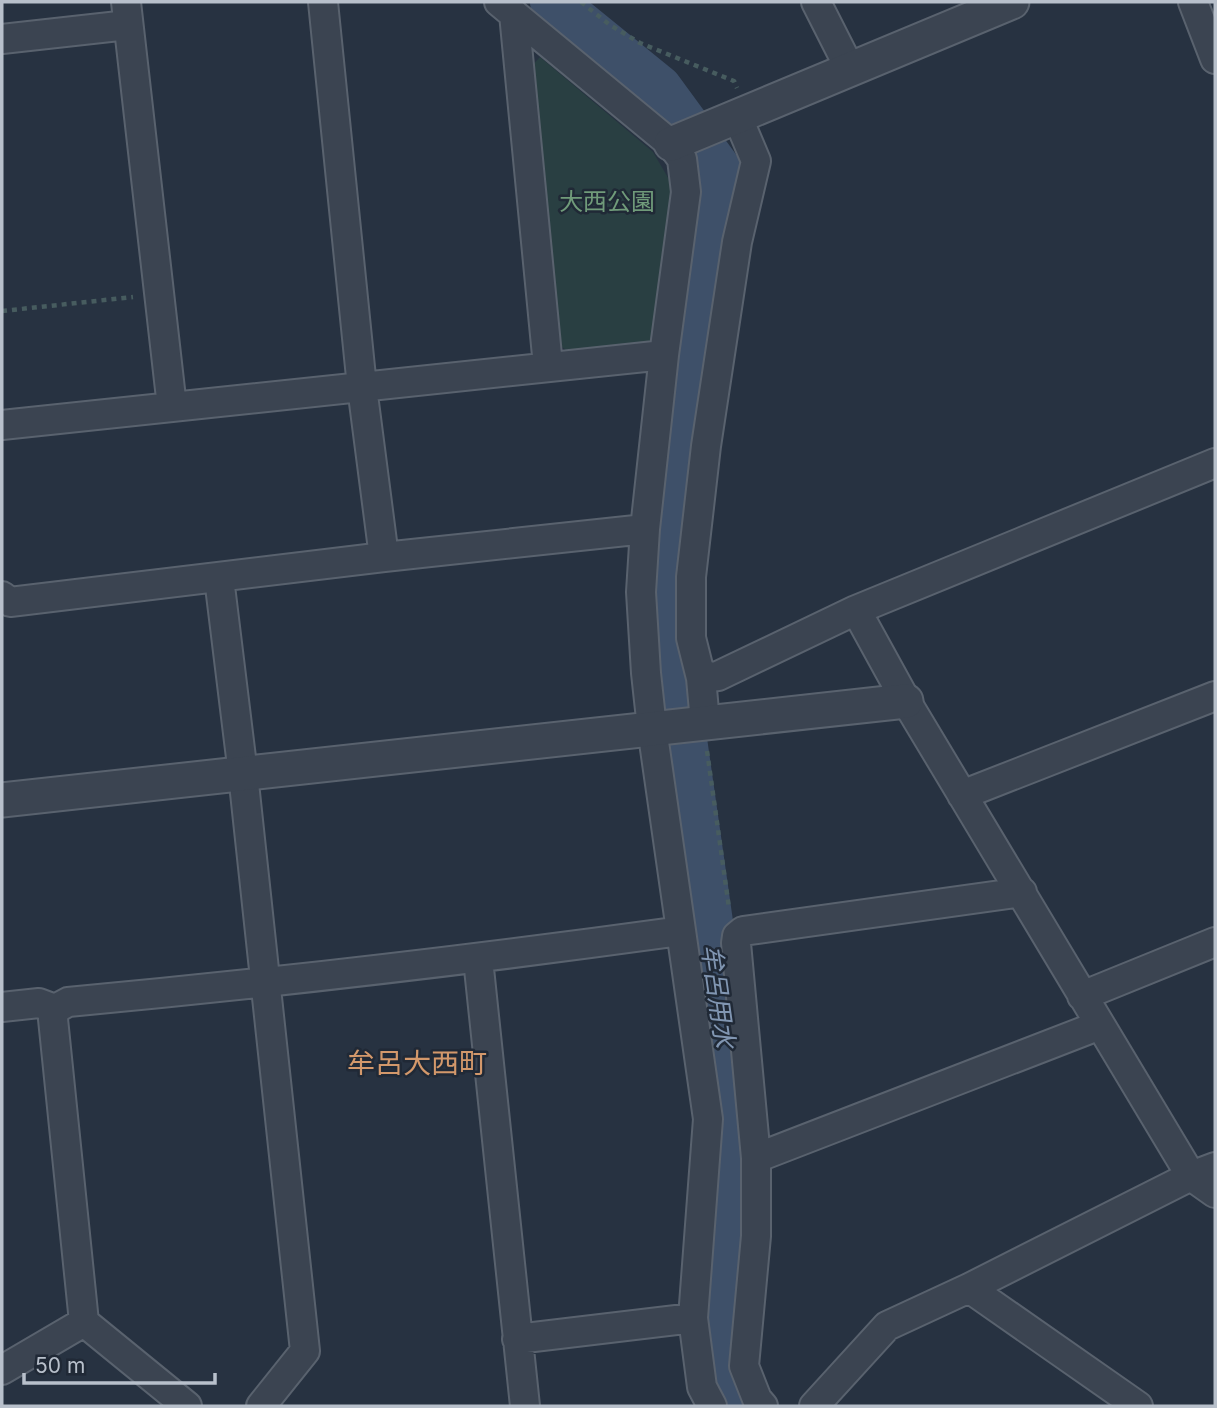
<svg xmlns="http://www.w3.org/2000/svg" width="1217" height="1408" viewBox="0 0 1217 1408" font-family="Inter,'Noto Sans JP',sans-serif">
	<rect width="100%" height="100%" fill="#273241"/>
	<path fill="#293f42" d="M540,57L653,152L670,181L671,215L653,341L570,352L558,345L528,70Z"/>
	<g fill="none" stroke-linecap="round" stroke-linejoin="round">
		<path stroke="#3e5069" stroke-width="46" d="M553,2L659,88L719,170L695,389L669,584L675,676L726,1035C730,1084 735,1135 734,1185C733,1245 701,1355 734,1406"/>
		<defs>
			<path id="minor" d="M126,2L172,407
				M323,2L362,387L384,557
				M499,2L671,144L682,159L686,192L664,355L645,529L641,592L646,673L652,728L708,1119L693,1318L702,1387L712,1406
				M816,2L850,69
				M1193,2L1215,59
				M514,14L548,366
				M2,39L128,25
				M2,425L664,355
				M219,578L243,774L305,1351L261,1406
				M2,596L10,602L384,557L645,529
				M856,610L906,701L1191,1176L1215,1193
				M701,678L718,676L856,610L1215,463
				M705,722L701,678L691,638V577L706,446L737,242L756,161L737,116
				M962,795L1215,696
				M478,959L525,1406
				M1082,996L1215,942
				M2,1007L39,1003L55,1009L68,1002C273,983 477,959 681,931
				M55,1009L53,1019L84,1322L187,1406
				M756,1158L1100,1025
				M969,1288L1138,1406
				M517,1339L693,1318
				M2,1370L84,1322
				M763,1406L757,1399L744,1366L756,1236V1158L736,943L737,936L743,931L1022,892
				M814,1406L887,1326L969,1288L1191,1176L1215,1167"/>
			<path id="tertiary" d="M671,144L1012,2
				M2,800L906,701"/>
		</defs>
		<use href="#minor" stroke="#59626e" stroke-width="32"/>
		<use href="#tertiary" stroke="#59626e" stroke-width="37"/>
		<path stroke="#475c5f" stroke-width="4.5" stroke-dasharray="5 5" stroke-linecap="butt" d="M581,2L610,25L640,43L734,81L737,88
			M2,311L133,297
			M707,751L729,908"/>
		<use href="#minor" stroke="#3b4451" stroke-width="28"/>
		<use href="#tertiary" stroke="#3b4451" stroke-width="33"/>
	</g>
	<g text-anchor="middle" stroke-width="5" stroke-linejoin="round" paint-order="stroke">
		<g font-size="24" fill="#709b7a" stroke="#202936">
			<text x="607" y="210">大西公園</text>
		</g>
		<g font-size="26" font-style="italic" fill="#8196b2" stroke="#202936">
			<text transform="translate(718 996) rotate(82)" y="9">牟呂用水</text>
		</g>
		<g font-size="28" fill="#d3986b" stroke="#202936">
			<text x="417" y="1073">牟呂大西町</text>
		</g>
	</g>
	<rect width="1217" height="1408" fill="none" stroke="#b8c0cb" stroke-width="7"/>
	<path d="M24 1373v10h191v-10" fill="none" stroke="#b8c0cb" stroke-width="3.5"/>
	<text x="35" y="1373" font-size="21" fill="#b8c0cb" stroke="#202936" stroke-width="5" paint-order="stroke">50 m</text>
</svg>
